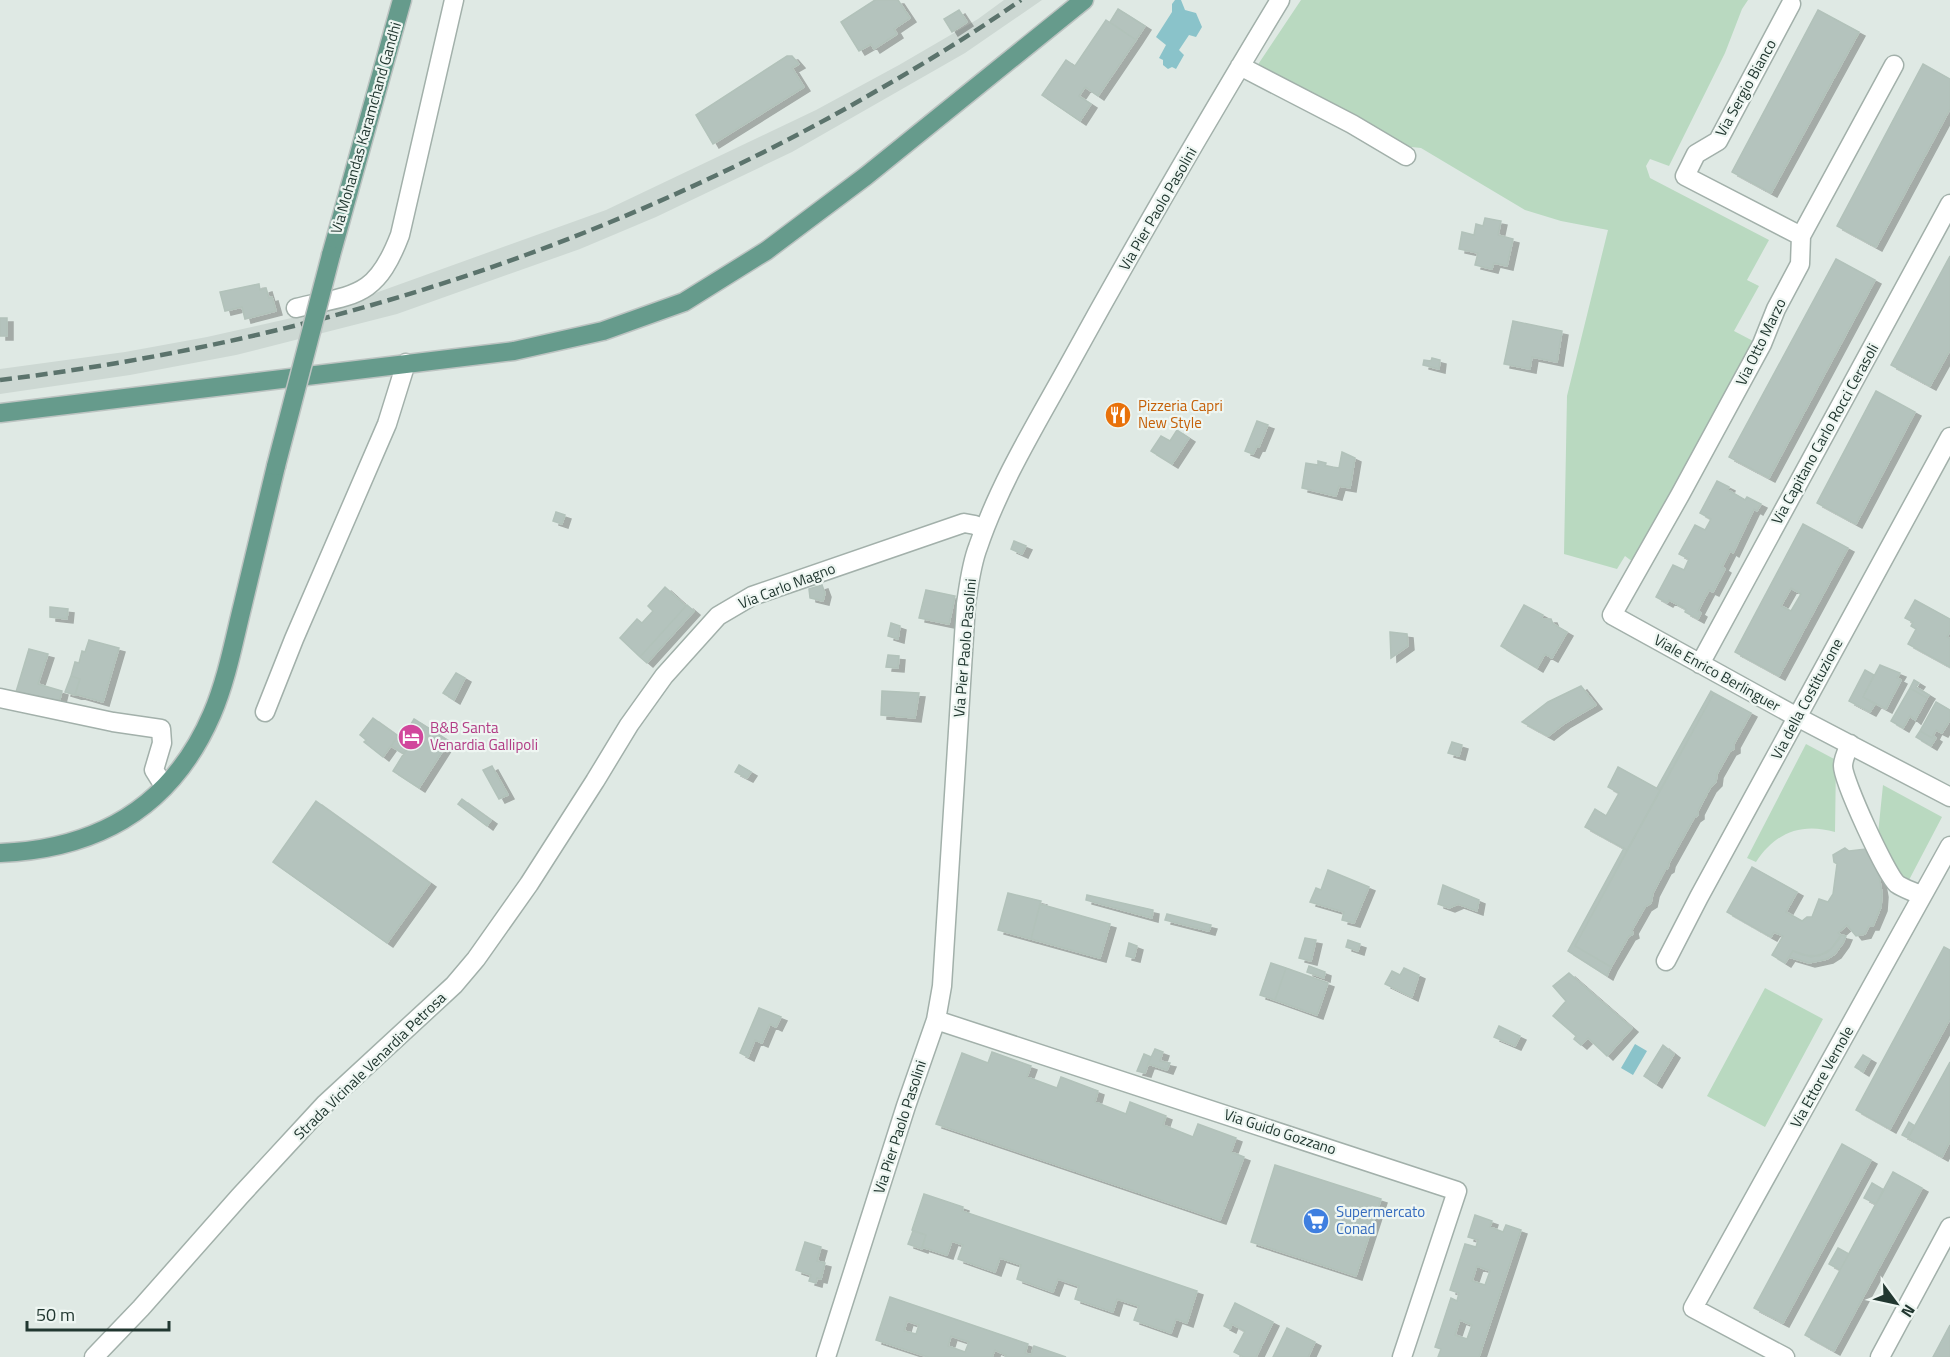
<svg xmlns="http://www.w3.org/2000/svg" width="1950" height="1357" viewBox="0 0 1950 1357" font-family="'Titillium Web',sans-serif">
	<defs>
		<filter id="shadow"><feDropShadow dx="6" dy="4" stdDeviation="0" flood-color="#0004"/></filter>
	</defs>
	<rect width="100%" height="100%" fill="#dfe9e4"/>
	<path fill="#cdd8d3" d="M1004,0H1042L965,53L792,152L656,217L580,249L397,314L236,355L130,375L0,394V369L125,352L207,337L331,309L606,210L816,110L899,65L978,19Z"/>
	<path fill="#b9d9c0" d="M1301,0H1748L1742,9L1725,53L1669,166L1650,159L1646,166L1650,178L1769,240L1747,280L1759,286L1734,331L1755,342L1633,562L1625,556L1617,569L1564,554L1567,396L1608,230L1561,221L1525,210L1421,148L1402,146L1257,66Z
		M1806,744L1836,760L1835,832C1801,822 1775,833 1756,862L1747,858Z
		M1883,785L1942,817L1909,880L1897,872L1878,834Z
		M1765,988L1823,1019L1765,1127L1707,1096Z"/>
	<path fill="#8ac3ca" d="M1175,0H1181L1185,10L1196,13L1202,27L1196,37L1189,35L1179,50L1184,55L1176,69L1172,67L1168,69L1163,65V60L1159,58L1166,45L1156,37L1172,12V4Z
		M1635,1044L1647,1051L1633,1075L1621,1068Z"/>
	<path fill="#b4c3bd" stroke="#b2c2ba" stroke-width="1.5" fill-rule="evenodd" filter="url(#shadow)" d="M875,0H898L910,18L894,29L897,34L874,49L871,44L859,51L841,22Z
		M1118,9L1145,26L1136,40L1110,22Z
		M959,10L967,22L952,32L944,19Z
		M1818,10L1859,32L1771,193L1732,172Z
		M1106,20L1136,40L1098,96L1085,87L1079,96L1091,104L1080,121L1042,95L1066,60L1075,66Z
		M787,56H792L799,64L792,68L804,87L713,144L696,115Z
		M1923,64L1950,79V109L1876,247L1837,226Z
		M1485,218L1501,221L1498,235L1513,239L1507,266L1494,263L1492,269L1475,265L1478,253L1459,249L1462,232L1474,235L1476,224L1483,226Z
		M1950,256V350L1930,386L1891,365Z
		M1836,259L1875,280L1769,478L1729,457Z
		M259,284L260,290L266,288L269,298L272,297L276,311L245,319L242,307L225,311L220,292Z
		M0,318H7V336H0Z
		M1513,321L1562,331L1557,362L1532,357L1530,369L1504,364Z
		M1432,358L1440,360L1439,369L1423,365L1424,360L1431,361Z
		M1876,391L1915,412L1856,524L1817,503Z
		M1257,421L1268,425L1259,447L1257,446L1253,454L1245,451Z
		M1177,430L1189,438L1172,464L1151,451L1161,436L1170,441Z
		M1342,452L1355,458L1350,488L1339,486L1336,496L1302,488L1306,463L1318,465V461L1326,463L1325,466L1339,468Z
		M1717,481L1729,487L1728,490L1745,500L1747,497L1761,504L1757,511L1754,509L1733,553L1730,551L1722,567L1725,569L1713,592L1709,590L1698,611L1701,613L1698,619L1685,612L1686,609L1669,600L1667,603L1656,597L1673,565L1684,570L1689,559L1679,554L1695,525L1705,530L1711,519L1700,513Z
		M556,512L565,515L562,524L553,521Z
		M1803,524L1848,548L1779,676L1735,652ZM1791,588L1801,594L1791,611L1781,606Z
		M1014,541L1026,546L1022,554L1011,549Z
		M822,585L825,593L823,601L810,598L809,589Z
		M665,587L686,606L640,657L620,638L637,619L642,623L653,611L648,606Z
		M926,590L955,596L949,624L919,618Z
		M1915,600L1950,619V631L1947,637L1950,639V667L1908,644L1916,629L1911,626L1913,622L1905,618Z
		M687,605L694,611L647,663L640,657Z
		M1524,605L1543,615L1541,619H1551L1553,624L1567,632L1552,658L1545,654L1537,668L1501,646Z
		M50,607L68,609L67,619L50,617Z
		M891,623L900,626L898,639L888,636Z
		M1390,632L1407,634L1408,646L1391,658Z
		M89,640L119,648L103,702L75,694L80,679L71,676L75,662L79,663L82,651L85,652Z
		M29,649L48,654L38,684L62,691L59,703L16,692Z
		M888,655L899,656L898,668L886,667Z
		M1880,665L1900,673L1897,678L1901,680L1886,709L1863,697Z
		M1865,670L1874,675L1863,697L1875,704L1870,712L1849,701Z
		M456,673L465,678L454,700L443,693Z
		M71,676L80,679L75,695L65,692Z
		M1914,680L1919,683L1916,687L1929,695L1927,698L1910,688Z
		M1581,686L1596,705L1565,723L1548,736L1522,722L1548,702Z
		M1910,688L1927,698L1915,720L1910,716L1903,728L1891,721Z
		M882,691L919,693L915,718L881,715Z
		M1711,691L1714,693L1660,790L1657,788Z
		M1714,693L1751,713L1734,744V749L1730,751L1717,774L1716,782L1710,788L1698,811V815L1694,818L1669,863L1668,868L1665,870L1653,893L1651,903L1645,907L1632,930L1633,934L1629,936L1611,967L1575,946Z
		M1936,702L1950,710V720L1942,733L1936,730L1932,738L1920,731Z
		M373,718L398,736L383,757L364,742L366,740L360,735Z
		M414,719L449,741L419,788L393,771L416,734L408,729Z
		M1920,731L1932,738L1933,736L1936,738L1931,746L1916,737Z
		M398,736L410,744L404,754L391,746Z
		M1452,742L1462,745L1459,756L1448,753Z
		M739,765L751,772L747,778L735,772Z
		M492,766L508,795L499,799L483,770Z
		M1618,767L1660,790L1627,850L1585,827L1595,809L1606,816L1619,793L1608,787Z
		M462,799L491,820L487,826L458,804Z
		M316,801L430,883L387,943L273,862Z
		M1624,848L1627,850L1575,946L1611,967L1607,976L1568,951Z
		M1845,848L1849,851L1866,849L1875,863L1879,876L1882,893L1881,907L1873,926H1869L1865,934L1856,936L1847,925L1838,933L1841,935L1839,939L1831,949L1826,953L1811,957L1793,951L1785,963L1772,955L1783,936L1774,932L1771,937L1727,912L1752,867L1797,892L1786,912L1802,921L1807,917H1812L1819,899L1828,902L1833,894L1837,864L1834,862L1833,855Z
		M1328,870L1369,887L1354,923L1342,920L1344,912L1310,902L1316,888L1321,890Z
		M1443,885L1479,900L1477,911L1458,904L1449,908L1438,904Z
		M1008,893L1041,901L1031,939L998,930Z
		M1087,895L1153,910L1152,918L1086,900Z
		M1040,904L1110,924L1100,958L1031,939Z
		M1167,914L1211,925L1209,931L1165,920Z
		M1841,935L1846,936L1843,943L1835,954L1827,959L1809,963L1789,957L1793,951L1803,955L1819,956L1831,949Z
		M1305,938L1316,940L1311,961L1299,958Z
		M1348,940L1360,944L1358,951L1346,947Z
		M1129,943L1137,946L1134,958L1126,956Z
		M1944,947L1950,950V1019L1890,1129L1856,1110Z
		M1271,963L1286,968L1275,1000L1260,995Z
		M1309,966L1325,972L1324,978L1307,972Z
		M1286,968L1328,983L1317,1015L1275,1000Z
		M1404,968L1419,975L1412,997L1385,984L1392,971L1400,975Z
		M1569,973L1632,1028L1607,1056L1588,1038L1581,1045L1574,1039L1576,1036L1553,1016L1566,1001L1553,986Z
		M759,1008L781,1017L776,1027L770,1024L762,1043L755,1040L748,1057L740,1053Z
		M1499,1026L1520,1036L1515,1046L1494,1037Z
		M1663,1045L1674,1054L1656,1084L1644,1076Z
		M1155,1049L1163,1052L1160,1061L1170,1063L1167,1070L1148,1064Z
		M992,1052L1031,1066L1027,1077L1057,1088L1061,1077L1098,1091L1095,1102L1126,1114L1130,1102L1166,1116L1163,1125L1193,1137L1198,1124L1236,1138L1231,1152L1244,1157L1220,1220L936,1124L962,1053L988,1063Z
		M1144,1054L1151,1057L1145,1073L1137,1071Z
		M1863,1055L1870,1059L1863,1072L1855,1067Z
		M1950,1062V1141L1942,1157L1908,1138Z
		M1909,1122L1915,1126L1908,1138L1902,1135Z
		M1842,1144L1871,1160L1783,1323L1754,1308Z
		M1275,1165L1381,1199L1356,1276L1251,1242Z
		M1893,1172L1922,1188L1834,1351L1805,1335Z
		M1872,1183L1884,1190L1876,1204L1864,1198Z
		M924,1194L963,1207L962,1211L1197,1291L1187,1323L1176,1319L1171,1333L1134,1320L1139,1306L1117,1299L1113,1312L1075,1299L1079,1286L1058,1279L1053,1292L1017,1279L1021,1265L1000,1258L995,1272L958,1259L963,1245L952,1241L947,1255L922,1247L926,1235L912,1230Z
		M1475,1215L1492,1221L1490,1227L1503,1232L1506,1225L1521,1230L1479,1357H1438L1441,1349L1435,1347L1451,1298L1457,1301L1459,1293L1450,1290L1465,1244L1476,1247L1478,1240L1468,1237ZM1477,1266L1490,1271L1485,1285L1472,1281ZM1460,1320L1472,1325L1467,1339L1455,1335Z
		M913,1231L926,1235L922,1249L908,1244Z
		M805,1242L821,1247L817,1261L825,1263L821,1279L817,1278L816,1283L809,1281L811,1275L796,1270Z
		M1838,1248L1849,1254L1840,1270L1829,1264Z
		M890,1297L1028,1344L1025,1353L1031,1355L1034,1346L1066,1357H1005L1006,1355L995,1350L992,1357H928L876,1340ZM907,1321L919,1325L916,1334L904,1331ZM951,1336L969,1342L965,1352L948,1346Z
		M1235,1303L1273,1322L1256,1357H1244L1234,1352L1245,1331L1232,1324L1230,1329L1224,1326Z
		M1950,1325V1357H1933Z
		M1287,1328L1315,1342L1308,1357H1273Z"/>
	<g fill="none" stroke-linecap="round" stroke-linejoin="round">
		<defs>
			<path id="minor" d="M1791,4L1718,141L1696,154L1685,176L1801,236
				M1894,65L1801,236L1800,264L1776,309L1762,344L1680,495L1612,615L1797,717L1950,797
				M1240,66L1352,124L1406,156
				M296,308C356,294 376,298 400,235L454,0
				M1700,664L1950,204
				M0,698L113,722L161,729L162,743L154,770L164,786
				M265,712L294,639L387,424L406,363
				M1850,744C1847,751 1843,759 1843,766C1843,781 1886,874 1897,884C1904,889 1915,892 1922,896
				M1666,961L1699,897L1950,437
				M936,1020L1457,1191L1402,1357
				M94,1357L141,1308L240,1196L325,1104L454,985L476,959L529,884L595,781L629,725L664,676L718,616L752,596L964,523L975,525L984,530
				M826,1357L906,1106L936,1020L942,986L966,604C969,585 971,565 978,547C1000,482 1038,421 1071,361C1138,239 1208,119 1280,0
				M1785,1357L1693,1308L1950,846
				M1880,1357L1950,1227"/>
			<path id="major" d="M331,255L402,0
				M0,413L514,351L603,331L684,302L766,251L866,176L1084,0
				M0,853C98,849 172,807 212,714C227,679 234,640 243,604C254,558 265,512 276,466"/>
		</defs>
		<use href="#minor" stroke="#a2b0aa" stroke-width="21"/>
		<use href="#major" stroke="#bcc3c1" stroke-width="21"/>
		<use href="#minor" stroke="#fff" stroke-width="18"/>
		<use href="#major" stroke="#669b8c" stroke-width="18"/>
		<path stroke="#5b736c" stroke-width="4.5" stroke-dasharray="12 6" stroke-linecap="butt" d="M0,380C299,344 589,253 852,105C910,72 967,38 1021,0"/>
		<defs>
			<path id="major-bridge" d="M276,466L331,255"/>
		</defs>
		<use href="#major-bridge" stroke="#bcc3c1" stroke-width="21" stroke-linecap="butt"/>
		<use href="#major-bridge" stroke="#669b8c" stroke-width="18"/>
	</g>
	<defs>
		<symbol id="restaurant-disc" viewBox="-11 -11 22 22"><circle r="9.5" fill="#e8710a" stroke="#eef6f2"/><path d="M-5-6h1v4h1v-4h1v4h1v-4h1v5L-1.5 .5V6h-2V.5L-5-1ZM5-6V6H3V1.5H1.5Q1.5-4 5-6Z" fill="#fff"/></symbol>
		<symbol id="hotel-disc" viewBox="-11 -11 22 22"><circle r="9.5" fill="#d1479c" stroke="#eef6f2"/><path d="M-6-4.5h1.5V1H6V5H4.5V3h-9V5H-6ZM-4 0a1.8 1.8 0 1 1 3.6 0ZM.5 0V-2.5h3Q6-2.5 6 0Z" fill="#fff"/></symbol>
		<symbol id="supermarket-disc" viewBox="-11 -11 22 22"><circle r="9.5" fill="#3f7fe0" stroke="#eef6f2"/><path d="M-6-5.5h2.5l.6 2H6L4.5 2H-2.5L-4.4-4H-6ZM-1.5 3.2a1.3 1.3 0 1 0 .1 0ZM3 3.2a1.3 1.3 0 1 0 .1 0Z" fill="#fff"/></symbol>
	</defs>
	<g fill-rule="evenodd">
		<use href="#restaurant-disc" x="1103" y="400" width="30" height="30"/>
		<use href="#hotel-disc" x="396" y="722" width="30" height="30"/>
		<use href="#supermarket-disc" x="1301" y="1206" width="30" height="30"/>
	</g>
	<g text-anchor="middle" stroke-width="4.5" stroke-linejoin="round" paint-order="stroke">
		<g font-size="15" fill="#213730" stroke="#eef6f2">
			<text transform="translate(1746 88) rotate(-61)" y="5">Via Sergio Bianco</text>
			<text transform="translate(366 128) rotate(-74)" y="5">Via Mohandas Karamchand Gandhi</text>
			<text transform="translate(1158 209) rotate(-60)" y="5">Via Pier Paolo Pasolini</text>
			<text transform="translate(1761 342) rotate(-64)" y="5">Via Otto Marzo</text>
			<text transform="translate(1825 434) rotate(-61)" y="5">Via Capitano Carlo Rocci Cerasoli</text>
			<text transform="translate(787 586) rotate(-21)" y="5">Via Carlo Magno</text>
			<text transform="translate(965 648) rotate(-85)" y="5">Via Pier Paolo Pasolini</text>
			<text transform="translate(1717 673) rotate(29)" y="5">Viale Enrico Berlinguer</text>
			<text transform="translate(1807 699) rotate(-62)" y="5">Via della Costituzione</text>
			<text transform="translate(370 1066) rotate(-44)" y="5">Strada Vicinale Venardia Petrosa</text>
			<text transform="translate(1822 1077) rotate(-61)" y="5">Via Ettore Vernole</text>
			<text transform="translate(900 1127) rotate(-72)" y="5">Via Pier Paolo Pasolini</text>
			<text transform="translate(1280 1132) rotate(18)" y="5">Via Guido Gozzano</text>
		</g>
		<g font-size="15" fill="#c56008" stroke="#eef6f2" text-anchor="start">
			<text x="1138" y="411">Pizzeria Capri<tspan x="1138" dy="17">New Style</tspan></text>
		</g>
		<g font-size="15" fill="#b23c85" stroke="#eef6f2" text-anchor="start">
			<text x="430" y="733">B&amp;B Santa<tspan x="430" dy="17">Venardia Gallipoli</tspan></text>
		</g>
		<g font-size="15" fill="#366cbe" stroke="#eef6f2" text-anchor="start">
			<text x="1336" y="1217">Supermercato<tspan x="1336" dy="17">Conad</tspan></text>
		</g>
	</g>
	<g transform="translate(1896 1303) rotate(123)" stroke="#eef6f2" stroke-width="4.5" paint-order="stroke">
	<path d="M0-4.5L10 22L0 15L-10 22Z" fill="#213730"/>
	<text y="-9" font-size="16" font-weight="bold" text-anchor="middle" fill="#213730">N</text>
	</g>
	<path d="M27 1321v9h142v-9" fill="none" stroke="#213730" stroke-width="3"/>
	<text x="36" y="1321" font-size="18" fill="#213730" stroke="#eef6f2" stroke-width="4.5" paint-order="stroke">50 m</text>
</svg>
